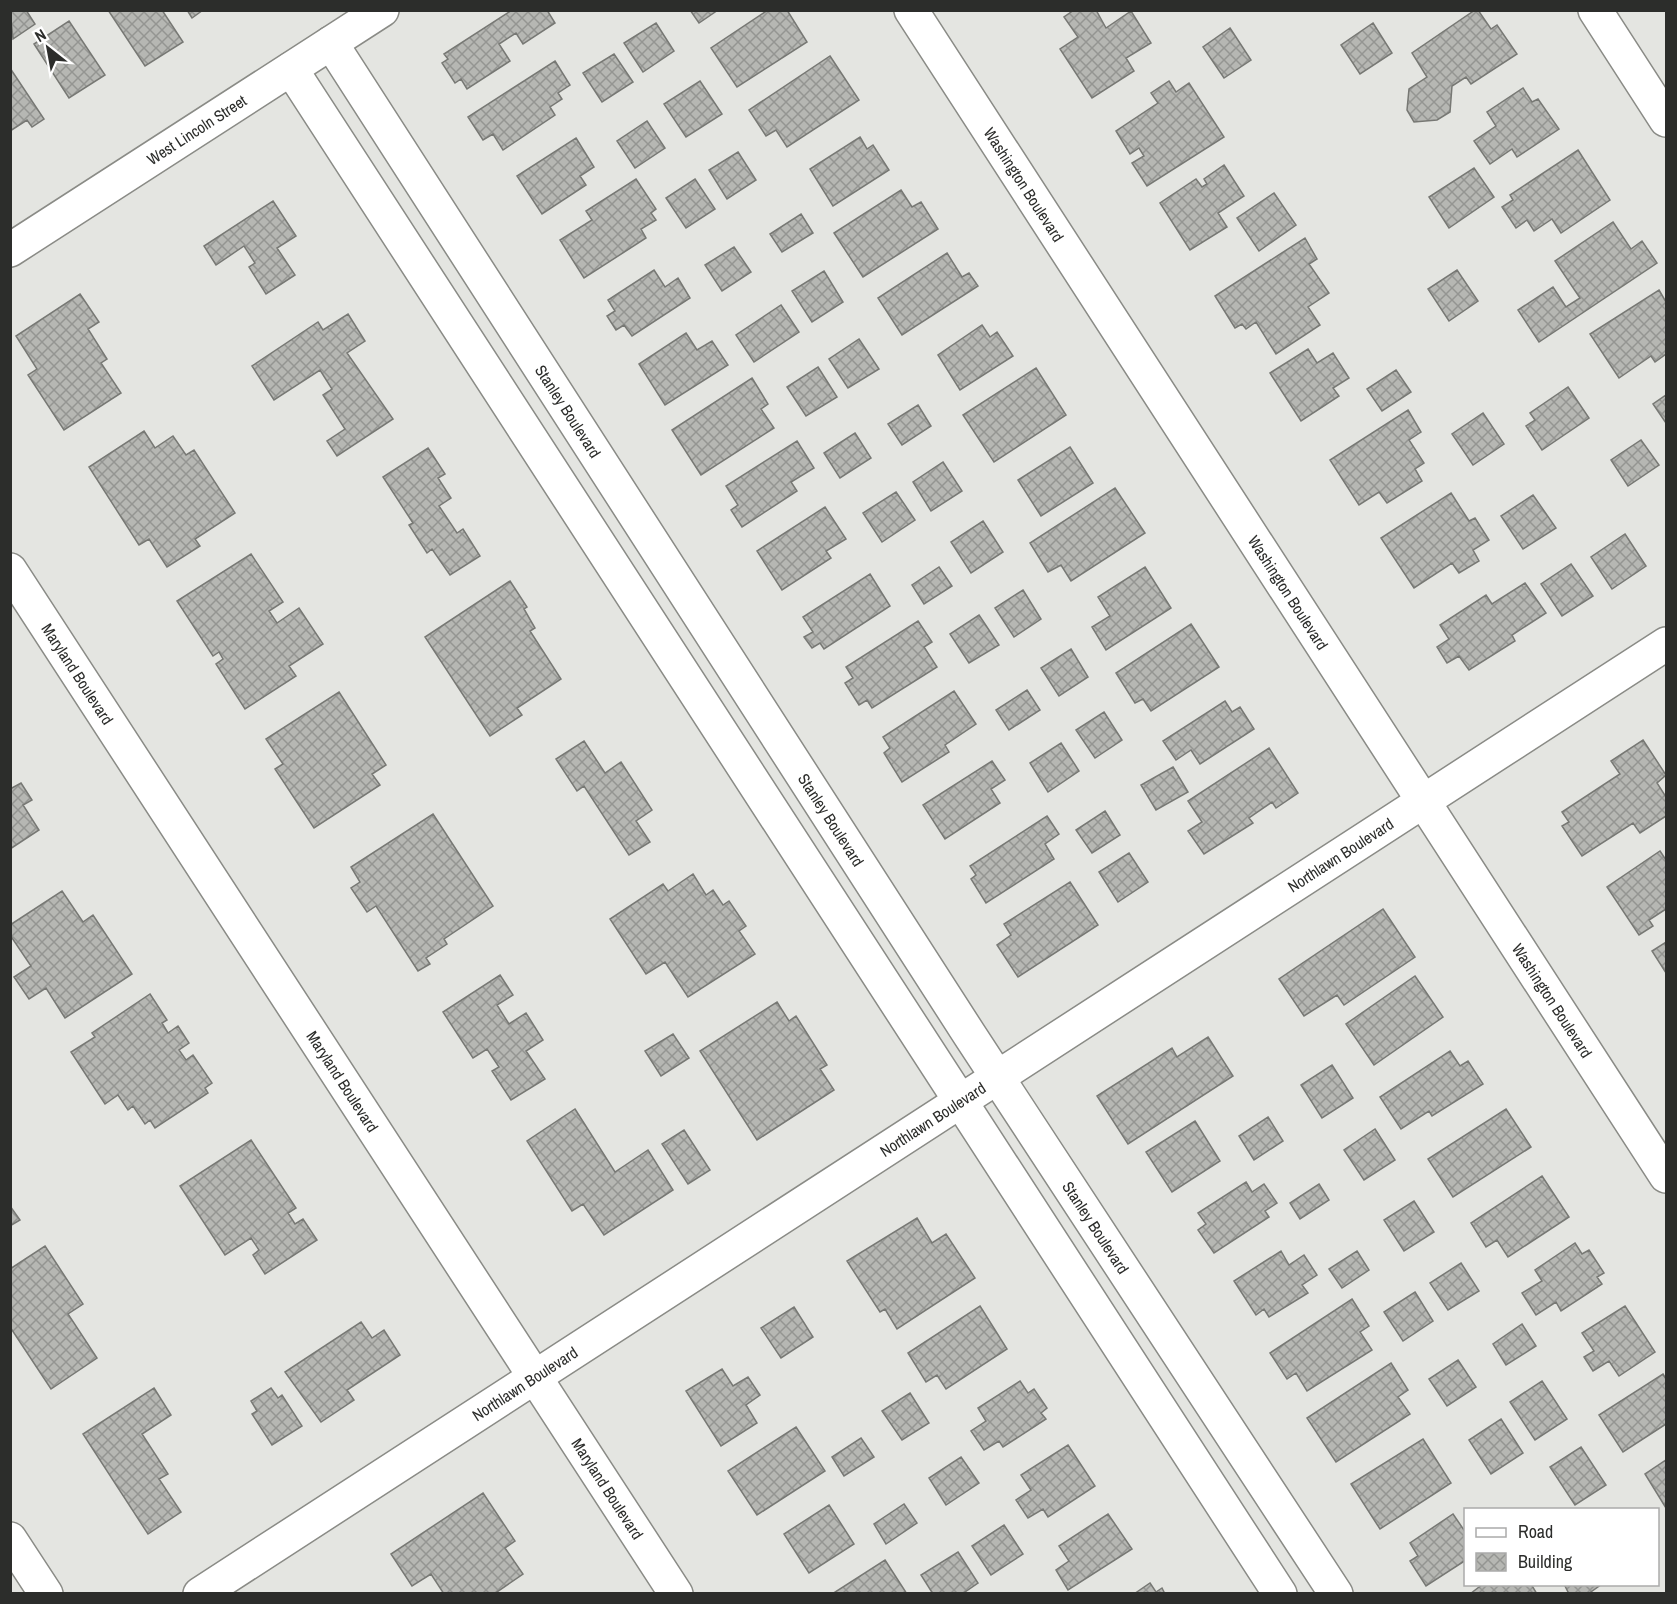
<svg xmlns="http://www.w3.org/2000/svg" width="1677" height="1604" viewBox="0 0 1677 1604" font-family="'Archivo Narrow',sans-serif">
	<defs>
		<pattern id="building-cross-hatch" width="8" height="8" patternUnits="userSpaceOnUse" patternTransform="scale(1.5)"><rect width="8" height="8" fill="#b6b7b3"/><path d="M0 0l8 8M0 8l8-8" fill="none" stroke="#949592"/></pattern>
	</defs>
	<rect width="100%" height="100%" fill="#e4e5e1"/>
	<path fill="url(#building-cross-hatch)" stroke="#777874" stroke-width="1.5" d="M10,10H26L35,24L13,39Z
		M108,10H162L183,42L145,66Z
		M187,10H203L192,18Z
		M512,10H547L555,23L523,44L516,33L499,44L510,61L467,89L461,79L455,83L442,63L448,59L444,54Z
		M690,10H718L699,23Z
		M768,10H787L807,42L737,87L711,48Z
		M1074,10H1096L1106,28L1131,11L1151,43L1126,58L1134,71L1092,98L1060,49L1078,37L1064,17Z
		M1475,10H1478L1491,29L1497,25L1517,54L1471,84L1466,77L1452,86L1450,112L1437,120L1414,122L1407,110L1409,89L1427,77L1412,53Z
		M69,21L105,75L69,98L34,44Z
		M656,23L674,51L643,72L624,43Z
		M1373,23L1392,53L1360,74L1341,45Z
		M1230,28L1251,60L1224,78L1203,47Z
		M614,54L633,82L602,102L583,73Z
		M830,56L859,100L787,147L776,130L766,136L749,110Z
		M555,61L570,85L558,93L562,99L550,107L555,115L503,150L493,134L483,140L468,117Z
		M10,68L44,119L32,127L27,120L10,131Z
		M700,81L722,114L686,137L664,104Z
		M1169,81L1176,92L1189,83L1224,137L1147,186L1132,163L1144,156L1139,148L1130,154L1116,131L1158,103L1151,93Z
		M1523,88L1532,102L1538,99L1559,129L1517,157L1512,149L1490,164L1474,141L1496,126L1487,112Z
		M647,121L665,148L635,168L617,141Z
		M860,137L867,149L873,145L889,170L833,206L810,169Z
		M576,138L594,167L580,176L586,185L542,214L517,176Z
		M1578,150L1610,200L1561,233L1552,219L1534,231L1527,220L1516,228L1502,207L1513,200L1510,195Z
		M738,152L756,180L727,199L709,170Z
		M1224,165L1244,196L1218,213L1227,227L1190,250L1160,203L1196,179L1202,187L1207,184L1204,179Z
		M1474,168L1494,197L1449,228L1429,197Z
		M636,179L656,209L651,213L656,220L641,229L646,238L584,278L560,240L592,220L586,211Z
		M695,179L715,209L686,228L666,198Z
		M901,190L912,207L921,202L938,229L863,277L834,233Z
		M1274,193L1296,225L1259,251L1237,218Z
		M273,201L296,236L277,248L295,275L266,294L249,267L255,263L244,246L216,265L204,246Z
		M801,214L813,233L782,252L770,234Z
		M1613,222L1631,249L1642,241L1657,263L1539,342L1518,310L1553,287L1566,307L1580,298L1555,261Z
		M1305,238L1317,259L1309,264L1329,293L1308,307L1320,325L1276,354L1256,322L1246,329L1242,324L1235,328L1215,296Z
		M734,247L751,272L722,291L705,265Z
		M947,253L962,277L969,273L978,286L902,335L878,298Z
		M654,270L665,287L678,278L690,298L632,336L624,325L616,330L607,316L615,311L608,300Z
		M1457,270L1478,301L1449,321L1428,289Z
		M824,271L843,302L812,322L792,291Z
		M1659,290L1666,302V354L1655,362L1651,356L1619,378L1590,334Z
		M80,294L99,322L88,329L107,359L101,363L121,393L64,430L28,375L37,369L16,336Z
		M781,305L799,332L754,362L736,335Z
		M348,314L365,341L347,353L393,419L337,456L327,441L345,429L323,395L332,389L320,370L274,400L252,366L318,322L323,330Z
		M982,325L990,337L997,332L1013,356L960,390L938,355Z
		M686,333L697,350L712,341L728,365L665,405L639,364Z
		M859,339L879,369L848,388L829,359Z
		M1308,349L1317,363L1333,353L1349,378L1333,388L1339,396L1301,421L1270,373Z
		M818,367L837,397L806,416L787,387Z
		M1036,368L1066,415L994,462L963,415Z
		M1396,370L1411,392L1382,411L1367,389Z
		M752,378L768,404L761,409L774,428L701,475L672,430Z
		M1568,387L1589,418L1542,450L1526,426L1535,420L1530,413Z
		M1666,395V423L1653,404Z
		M918,405L931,426L902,445L888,424Z
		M1408,410L1421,432L1409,440L1424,463L1415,469L1422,481L1387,503L1379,492L1359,505L1330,460Z
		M1483,413L1504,444L1473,465L1452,434Z
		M144,431L155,448L173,436L186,455L194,450L235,513L195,539L200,546L167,567L149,539L139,545L89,467Z
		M855,433L871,458L840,478L824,453Z
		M1641,440L1659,465L1628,486L1611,460Z
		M797,441L814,468L791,482L797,491L742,527L731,510L738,505L726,486Z
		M1070,447L1093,483L1041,516L1018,480Z
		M428,448L445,474L438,478L451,498L439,506L457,533L463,529L480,556L450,575L432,549L427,553L409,525L413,523L383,477Z
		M943,462L962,491L931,511L913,482Z
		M1115,488L1145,533L1071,581L1061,565L1048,572L1030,543Z
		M896,492L915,520L882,542L863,513Z
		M1451,493L1469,521L1475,518L1489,540L1473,550L1479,561L1459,573L1452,563L1414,588L1381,538Z
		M1533,495L1556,528L1523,549L1501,516Z
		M825,507L846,539L826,551L831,558L782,590L757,551Z
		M983,521L1003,552L971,573L951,542Z
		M1625,534L1646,566L1612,589L1591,557Z
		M251,554L283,602L269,611L277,623L299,608L323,644L289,666L296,676L245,709L216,664L223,659L219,652L213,656L177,601Z
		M1571,564L1593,596L1562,616L1541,584Z
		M939,567L952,586L924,604L912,585Z
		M1145,567L1171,608L1106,650L1092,627L1110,616L1098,597Z
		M870,574L890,606L824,649L820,643L812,648L804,637L813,632L803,617Z
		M510,581L527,607L524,609L535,628L530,631L561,679L517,708L522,715L490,736L425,637Z
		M1525,583L1546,613L1512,635L1515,641L1469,670L1459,656L1447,663L1437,647L1449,639L1440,625L1486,595L1492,604Z
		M1023,590L1041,619L1014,637L995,608Z
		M979,615L999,645L969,663L950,634Z
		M918,621L932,642L924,647L937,667L872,708L867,700L859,705L845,683L853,678L846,667Z
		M1191,624L1219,667L1151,711L1143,699L1135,703L1116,673Z
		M1071,649L1088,677L1059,696L1041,668Z
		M1027,690L1040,710L1009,730L996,710Z
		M954,691L976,724L945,745L949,752L902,782L884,753L890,748L883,737Z
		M339,692L386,765L372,774L380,785L314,828L275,769L283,764L266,739Z
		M1225,701L1232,712L1240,707L1254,729L1200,764L1191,750L1176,760L1163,741Z
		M1104,712L1122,740L1095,758L1076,730Z
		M1643,740L1666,775L1657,783L1666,797V816L1640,833L1633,823L1582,856L1562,826L1569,822L1562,812L1620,774L1611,761Z
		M584,741L605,773L621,762L652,810L636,821L650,842L629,855L584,786L577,791L556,759Z
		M1061,743L1079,771L1048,792L1030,763Z
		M1269,748L1298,793L1276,808L1272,802L1249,818L1253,823L1204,854L1188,831L1202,822L1188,801Z
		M992,761L1005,780L991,789L1000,803L945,839L923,805Z
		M1173,767L1188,792L1156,810L1141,785Z
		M21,783L32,800L23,805L39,830L10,849V786L12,788Z
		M1105,811L1120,835L1092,853L1076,830Z
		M433,814L493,906L444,939L447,944L426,958L430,964L418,971L376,906L367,912L351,888L360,882L351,867Z
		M1047,816L1059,834L1045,844L1054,859L986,903L971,879L976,875L970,866Z
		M1660,851L1666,860V909L1649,920L1653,926L1639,935L1607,887Z
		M1129,853L1148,882L1118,902L1099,872Z
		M693,874L706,895L713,890L723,905L729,901L746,926L739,931L755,954L688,997L665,962L646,974L610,919L663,884L668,891Z
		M1070,882L1098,925L1018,977L997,945L1011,935L1004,924Z
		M62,891L83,922L93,915L132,974L65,1018L46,988L29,999L14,977L31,966L10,935V925Z
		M1383,909L1415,957L1344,1005L1337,995L1304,1016L1279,979Z
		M1666,942V973L1652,951Z
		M500,975L513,995L497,1005L509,1024L526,1013L543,1040L526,1051L545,1079L511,1100L492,1071L499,1067L487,1049L473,1058L443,1012Z
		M1415,976L1443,1017L1374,1065L1346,1024Z
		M150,994L167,1020L162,1023L168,1033L178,1026L189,1043L179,1050L186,1060L193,1055L212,1083L205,1088L208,1093L155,1128L150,1120L145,1124L133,1106L128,1110L118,1095L105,1104L71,1052L95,1037L92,1033Z
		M777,1002L789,1021L796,1016L827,1065L820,1069L834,1090L757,1140L700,1051Z
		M673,1034L689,1058L661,1076L645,1051Z
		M1208,1037L1233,1076L1128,1144L1097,1096L1172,1048L1177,1057Z
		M1450,1051L1460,1066L1468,1061L1483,1084L1432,1116L1429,1111L1401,1129L1380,1097Z
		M1332,1065L1353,1098L1322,1118L1301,1085Z
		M575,1109L615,1172L648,1150L673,1190L604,1235L583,1204L572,1211L527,1141Z
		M1506,1109L1531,1147L1453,1197L1428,1159Z
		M1268,1117L1283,1141L1254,1160L1239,1136Z
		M1195,1121L1220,1161L1172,1192L1146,1152Z
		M1375,1129L1395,1160L1364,1180L1344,1150Z
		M684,1130L710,1170L688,1184L662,1144Z
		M251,1140L296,1208L288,1213L295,1224L303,1219L317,1240L265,1274L253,1255L259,1250L251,1238L225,1255L180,1186Z
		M1542,1176L1569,1217L1508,1257L1497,1240L1486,1247L1471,1223Z
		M1246,1182L1252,1192L1264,1184L1277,1203L1265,1211L1269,1217L1214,1253L1198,1230L1206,1224L1198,1213Z
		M1319,1184L1329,1200L1300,1219L1290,1203Z
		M1414,1201L1434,1232L1404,1251L1384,1220Z
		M10,1206L20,1220L10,1226Z
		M917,1218L932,1243L946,1234L975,1278L897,1329L885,1309L880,1312L847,1261Z
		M1575,1243L1582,1254L1589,1250L1604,1273L1597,1277L1602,1284L1561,1311L1556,1302L1536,1315L1522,1293L1542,1281L1535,1270Z
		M45,1246L83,1304L68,1314L97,1358L51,1389L10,1327V1269Z
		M1281,1251L1289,1265L1304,1255L1317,1275L1302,1285L1308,1293L1269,1317L1264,1309L1256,1315L1234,1281Z
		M1357,1251L1369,1270L1342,1288L1329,1269Z
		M1461,1263L1479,1291L1448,1310L1430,1283Z
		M1415,1292L1433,1321L1403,1341L1384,1312Z
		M1352,1299L1369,1326L1360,1332L1372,1350L1307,1391L1296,1373L1287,1379L1270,1353Z
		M980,1306L1007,1349L946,1389L937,1375L926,1382L908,1353Z
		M1625,1306L1655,1352L1619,1376L1609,1361L1593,1371L1584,1357L1594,1351L1582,1333Z
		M794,1307L813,1337L781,1358L761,1328Z
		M361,1322L372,1338L384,1330L400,1355L347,1390L354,1400L321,1422L285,1372Z
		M1522,1324L1536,1346L1506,1365L1493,1344Z
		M1458,1360L1476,1387L1447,1406L1429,1379Z
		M1391,1363L1408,1390L1398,1397L1410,1414L1336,1462L1307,1418Z
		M722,1369L733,1386L748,1377L760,1395L746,1405L757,1423L721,1446L686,1391Z
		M1663,1374L1666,1379V1424L1623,1452L1599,1415Z
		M1020,1381L1028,1393L1034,1389L1047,1408L1041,1413L1046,1419L1003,1447L999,1441L984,1450L971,1431L986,1421L978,1408Z
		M1542,1381L1567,1419L1535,1440L1510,1402Z
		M154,1388L171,1415L142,1434L168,1474L159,1479L181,1512L148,1534L83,1434Z
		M271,1388L278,1398L282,1395L302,1426L272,1445L252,1414L257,1411L251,1401Z
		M910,1393L929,1423L902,1440L882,1411Z
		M1501,1419L1523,1453L1491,1474L1469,1440Z
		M796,1427L825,1471L757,1515L728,1471Z
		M861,1438L874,1457L844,1476L832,1457Z
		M1423,1439L1451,1483L1380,1529L1351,1484Z
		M1068,1445L1095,1486L1048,1517L1043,1509L1028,1518L1016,1500L1031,1490L1021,1475Z
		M1581,1447L1606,1485L1575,1505L1550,1467Z
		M961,1457L979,1483L946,1505L929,1478Z
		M1666,1460V1508L1645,1474Z
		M483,1493L515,1541L505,1548L523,1574L494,1594H444L431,1574L412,1586L391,1554Z
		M904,1504L917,1523L886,1544L874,1524Z
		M829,1505L854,1544L809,1573L784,1534Z
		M1108,1514L1132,1549L1068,1590L1056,1570L1069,1561L1059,1546Z
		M1453,1514L1466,1533V1560L1426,1586L1410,1561L1418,1556L1410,1543Z
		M1004,1525L1023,1554L991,1575L972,1546Z
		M958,1552L978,1583L962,1594H933L921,1575Z
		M885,1560L907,1594H832Z
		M1150,1583L1156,1592L1162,1588L1165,1594H1134Z
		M1483,1584H1531L1537,1594H1470Z
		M1564,1584H1602L1588,1594H1569Z"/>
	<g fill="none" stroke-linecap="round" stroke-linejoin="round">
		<defs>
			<g id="street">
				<path id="s1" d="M911,10L1666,1176"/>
				<path d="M1595,10L1666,120"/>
				<path id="s2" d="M331,43L969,1034L1336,1594"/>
				<path d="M291,69L1280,1594"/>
				<path id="s3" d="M10,570L676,1594"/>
				<path d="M10,1539L46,1594"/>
				<path id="s4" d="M200,1594L1666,644"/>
			</g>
			<g id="secondary">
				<path id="s5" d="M10,250L382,10"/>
			</g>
		</defs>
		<use href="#street" stroke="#8a8b86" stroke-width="36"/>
		<use href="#secondary" stroke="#8a8b86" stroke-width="36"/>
		<use href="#street" stroke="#fff" stroke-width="33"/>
		<use href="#secondary" stroke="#fff" stroke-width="33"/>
	</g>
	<g text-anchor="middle" stroke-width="5" stroke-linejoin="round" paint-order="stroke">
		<g font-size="16" fill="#2c2d2b" stroke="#fff">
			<text dy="6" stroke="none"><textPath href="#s5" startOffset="222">West Lincoln Street</textPath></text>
			<text dy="6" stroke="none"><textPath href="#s1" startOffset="208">Washington Boulevard</textPath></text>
			<text dy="6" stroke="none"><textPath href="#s2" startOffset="438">Stanley Boulevard</textPath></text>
			<text dy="6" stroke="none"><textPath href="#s1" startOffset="694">Washington Boulevard</textPath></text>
			<text dy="6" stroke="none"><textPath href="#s3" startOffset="124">Maryland Boulevard</textPath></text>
			<text dy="6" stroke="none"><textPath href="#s2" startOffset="924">Stanley Boulevard</textPath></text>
			<text dy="6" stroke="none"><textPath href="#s4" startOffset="1359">Northlawn Boulevard</textPath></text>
			<text dy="6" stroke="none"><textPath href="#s1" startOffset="1180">Washington Boulevard</textPath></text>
			<text dy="6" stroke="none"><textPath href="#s3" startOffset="610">Maryland Boulevard</textPath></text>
			<text dy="6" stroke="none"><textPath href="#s4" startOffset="873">Northlawn Boulevard</textPath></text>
			<text dy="6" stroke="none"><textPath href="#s2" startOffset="1410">Stanley Boulevard</textPath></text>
			<text dy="6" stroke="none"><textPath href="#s4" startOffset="387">Northlawn Boulevard</textPath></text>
			<text dy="6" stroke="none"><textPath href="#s3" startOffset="1096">Maryland Boulevard</textPath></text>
		</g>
	</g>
	<rect width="1677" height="1604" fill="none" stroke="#2c2d2b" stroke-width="24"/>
	<rect x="1464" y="1508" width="195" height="78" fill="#ffffff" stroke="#ababaa" stroke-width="1.5"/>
	<rect x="1476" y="1528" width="30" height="9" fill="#ffffff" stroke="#ababaa" stroke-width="1.5"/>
	<text x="1518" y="1538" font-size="18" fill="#2c2d2b">Road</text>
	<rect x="1476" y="1553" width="30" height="18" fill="url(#building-cross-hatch)" stroke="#ababaa" stroke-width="1.5"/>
	<text x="1518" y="1568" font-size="18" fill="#2c2d2b">Building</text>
	<g transform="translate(48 48) rotate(329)" stroke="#ffffff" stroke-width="4.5" paint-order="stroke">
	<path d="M0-4.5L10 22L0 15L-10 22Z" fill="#2c2d2b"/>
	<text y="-9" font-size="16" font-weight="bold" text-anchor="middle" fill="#2c2d2b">N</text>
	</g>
</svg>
